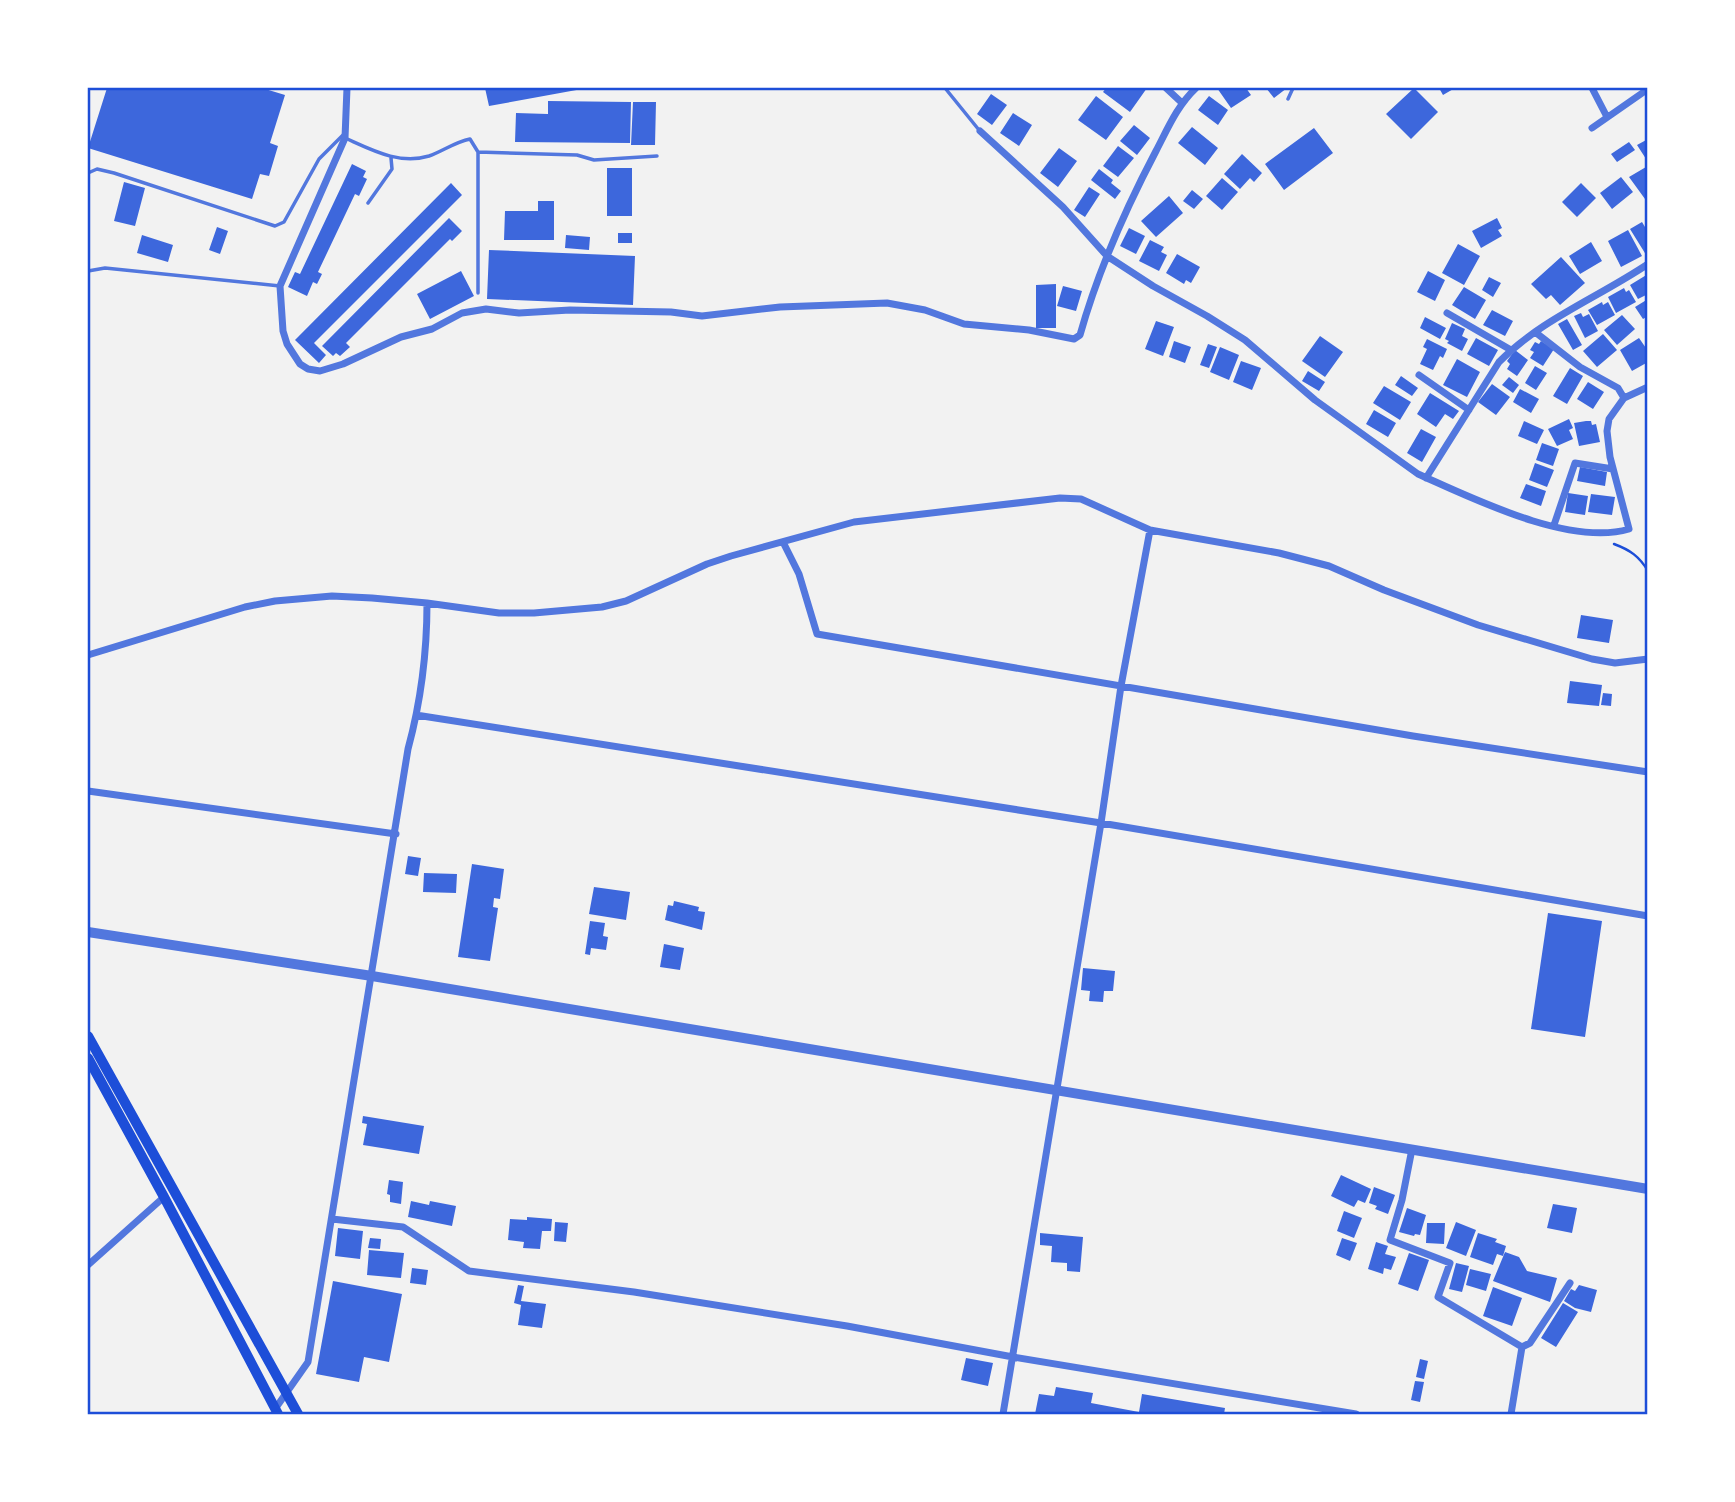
<svg xmlns="http://www.w3.org/2000/svg" width="1735" height="1502" viewBox="0 0 1735 1502" font-family="Mulish,sans-serif">
	<rect width="100%" height="100%" fill="#f2f2f2"/>
	<path fill="#3d67dc" d="M107,88H262L285,95L270,143L278,146L269,176L260,174L252,199L88,148Z
		M485,88H582V89L489,106Z
		M1106,88H1147L1130,112L1103,92Z
		M1217,88H1246L1251,95L1231,108Z
		M1266,88H1287L1274,98Z
		M1414,88L1438,112L1411,139L1386,114Z
		M1439,88H1455L1443,95Z
		M991,94L1007,105L992,125L977,114Z
		M1096,96L1123,117L1106,140L1078,120Z
		M1209,96L1228,110L1218,125L1198,110Z
		M548,101L631,102L630,143L515,142L516,113L548,114Z
		M633,102H656L655,145H631Z
		M1013,113L1032,125L1019,146L1000,133Z
		M1134,125L1150,138L1137,155L1120,141Z
		M1192,127L1218,148L1205,165L1178,143Z
		M1314,128L1333,153L1284,190L1265,164Z
		M1648,139V162L1637,145Z
		M1629,142L1635,150L1617,162L1611,154Z
		M1118,146L1134,158L1118,177L1103,166Z
		M1059,148L1077,161L1058,187L1040,173Z
		M1242,154L1262,173L1254,182L1250,178L1240,189L1224,174Z
		M352,164L366,171L363,177L367,179L359,196L355,194L318,272L322,274L317,284L313,282L307,296L288,287L295,272L300,274Z
		M1646,167L1648,197L1645,199L1629,177Z
		M607,168H632V216H607Z
		M1099,169L1113,180L1111,183L1121,191L1115,199L1091,180Z
		M1621,177L1633,192L1612,209L1600,193Z
		M1222,178L1238,192L1222,210L1206,196Z
		M124,182L145,188L135,226L114,221Z
		M451,183L462,195L314,343L326,355L319,363L295,340Z
		M1581,183L1596,198L1577,217L1562,202Z
		M1089,187L1100,194L1085,217L1074,210Z
		M1192,190L1203,199L1194,209L1183,201Z
		M1169,196L1183,213L1156,237L1141,221Z
		M538,201H554V240H504L505,211H538Z
		M449,218L462,231L452,241L450,239L346,343L350,347L340,356L336,353L333,356L322,346Z
		M1497,218L1502,228L1498,230L1502,236L1481,248L1472,231Z
		M1642,222L1648,232V258L1630,229Z
		M217,227L228,231L220,254L209,250Z
		M1129,228L1145,236L1136,254L1120,246Z
		M1628,230L1642,256L1621,267L1608,241Z
		M618,233H632V243H618Z
		M142,235L173,245L168,262L137,253Z
		M566,235L590,237L589,250L565,248Z
		M1150,240L1164,247L1161,252L1167,255L1159,271L1139,261Z
		M1591,242L1602,261L1580,274L1569,256Z
		M1458,244L1480,256L1464,285L1442,273Z
		M489,250L635,256L633,305L487,299Z
		M1177,254L1200,267L1191,283L1186,280L1184,284L1166,273Z
		M1561,257L1585,283L1560,305L1551,295L1546,299L1531,284Z
		M461,271L474,296L430,319L417,294Z
		M1428,271L1445,280L1435,301L1417,292Z
		M1648,274V294L1638,299L1630,285Z
		M1489,277L1501,283L1493,297L1482,290Z
		M1056,284V328H1036V285Z
		M1063,286L1082,291L1076,311L1057,306Z
		M1464,287L1486,300L1475,319L1452,305Z
		M1624,288L1626,292L1629,290L1636,302L1616,313L1608,297Z
		M1648,299V316L1643,319L1635,307Z
		M1602,302L1603,305L1608,302L1615,315L1597,325L1588,310Z
		M1492,310L1513,321L1505,336L1483,325Z
		M1581,313L1583,317L1589,314L1598,331L1585,338L1574,316Z
		M1622,315L1635,329L1617,345L1604,330Z
		M1425,317L1446,328L1440,339L1420,328Z
		M1567,319L1582,345L1573,350L1558,324Z
		M1156,321L1174,327L1163,356L1145,349Z
		M1452,323L1465,329L1462,336L1468,339L1462,351L1447,343L1449,341L1445,339Z
		M1603,334L1617,350L1597,367L1583,351Z
		M1320,336L1343,352L1325,377L1302,361Z
		M1476,338L1498,350L1489,366L1467,354Z
		M1639,338L1648,351V362L1632,371L1620,350Z
		M1427,339L1447,349L1443,358L1440,356L1433,370L1420,364L1427,349L1423,347Z
		M1174,341L1191,347L1185,363L1169,357Z
		M1541,341L1554,349L1543,366L1530,358L1534,352L1530,350L1535,342L1539,344Z
		M1208,344L1217,347L1209,368L1200,365Z
		M1220,347L1239,355L1229,380L1210,372Z
		M1515,350L1528,360L1517,376L1507,369L1510,364L1507,361Z
		M1457,359L1480,372L1467,397L1443,385Z
		M1241,361L1261,368L1252,390L1233,382Z
		M1535,366L1547,373L1536,390L1525,383Z
		M1570,368L1583,376L1567,404L1553,396Z
		M1308,371L1325,382L1319,391L1302,381Z
		M1401,376L1418,388L1412,396L1395,385Z
		M1509,377L1519,385L1513,393L1502,385Z
		M1588,382L1604,392L1593,409L1577,399Z
		M1492,384L1510,397L1496,415L1478,402Z
		M1384,386L1411,402L1400,420L1373,403Z
		M1520,389L1539,399L1531,413L1513,402Z
		M1430,393L1459,411L1453,419L1445,414L1436,427L1417,414Z
		M1374,410L1396,423L1388,437L1366,424Z
		M1569,419L1573,428L1569,430L1573,439L1557,446L1548,429Z
		M1524,421L1544,430L1537,444L1518,436Z
		M1586,421H1591L1592,425L1596,424L1600,442L1579,446L1574,423Z
		M1421,429L1436,437L1422,462L1407,453Z
		M1542,443L1559,449L1553,466L1536,460Z
		M1535,463L1554,470L1547,487L1529,480Z
		M1580,467L1607,472L1605,486L1577,481Z
		M1526,484L1546,491L1541,506L1520,498Z
		M1568,493L1588,496L1585,515L1565,512Z
		M1591,494L1615,497L1612,515L1588,512Z
		M1581,615L1613,620L1609,643L1577,638Z
		M1570,681L1602,685L1599,706L1567,703Z
		M1603,693L1612,694L1611,706L1601,705Z
		M408,856L421,858L418,876L405,874Z
		M472,864L504,869L500,899L494,898L493,907L498,908L490,961L458,957Z
		M424,873L457,874L456,893L423,892Z
		M594,887L630,892L626,920L589,914Z
		M674,901L699,907L698,911L705,912L702,930L665,920L668,905L673,906Z
		M1548,913L1602,921L1585,1037L1531,1029Z
		M590,921L605,923L603,936L608,937L606,950L591,948L590,955L585,954Z
		M664,944L684,948L680,970L660,967Z
		M1083,968L1115,971L1113,991H1104L1103,1002L1089,1001L1090,991L1081,990Z
		M363,1116L424,1126L419,1154L363,1145L367,1124L362,1123Z
		M1341,1175L1371,1189L1365,1203L1358,1200L1354,1207L1331,1196Z
		M389,1180L403,1182L401,1204L390,1202V1195L387,1194Z
		M1374,1187L1395,1195L1388,1214L1375,1209L1377,1206L1369,1203Z
		M411,1201L429,1205L430,1201L456,1206L452,1226L408,1217Z
		M1553,1204L1577,1208L1572,1233L1547,1228Z
		M1407,1208L1426,1215L1420,1235L1415,1234L1414,1236L1399,1232Z
		M1344,1211L1362,1218L1354,1238L1337,1231Z
		M527,1217L552,1219L551,1231H542L540,1249L523,1248L524,1242L508,1240L510,1219L527,1220Z
		M555,1222L568,1223L566,1242L554,1241Z
		M1456,1222L1476,1230L1466,1256L1446,1248Z
		M1427,1223H1445L1444,1244L1426,1243Z
		M338,1228L363,1231L360,1259L335,1256Z
		M1040,1233L1083,1237L1080,1272L1067,1271V1263L1051,1262L1052,1246L1040,1245Z
		M1478,1233L1497,1239L1495,1242L1506,1246L1503,1256L1497,1254L1493,1265L1470,1257Z
		M370,1238L381,1239L380,1249L368,1248Z
		M1342,1238L1357,1243L1350,1261L1336,1255Z
		M1376,1242L1388,1246L1385,1254L1396,1257L1391,1270L1384,1268L1383,1274L1368,1269Z
		M369,1250L404,1253L401,1278L367,1275Z
		M1505,1252L1519,1257L1527,1271L1557,1278L1550,1302L1493,1281Z
		M1409,1253L1429,1260L1418,1291L1398,1284Z
		M1456,1263L1469,1266L1462,1292L1449,1289Z
		M412,1268L428,1270L426,1285L410,1283Z
		M1470,1269L1491,1274L1486,1291L1466,1285Z
		M333,1281L402,1294L389,1362L364,1357L359,1382L316,1374Z
		M518,1285L524,1286L521,1301L546,1304L542,1328L518,1325L521,1305L514,1303Z
		M1579,1285L1597,1290L1591,1312L1575,1308L1564,1301L1571,1289L1575,1291Z
		M1493,1287L1522,1298L1512,1326L1483,1316Z
		M1563,1303L1578,1312L1556,1347L1541,1338Z
		M966,1358L993,1363L988,1386L961,1380Z
		M1420,1359L1428,1361L1424,1379L1416,1377Z
		M1415,1381L1424,1382L1420,1402L1411,1400Z
		M1056,1387L1093,1393L1091,1403L1139,1412L1142,1394L1225,1408L1224,1414H1035L1039,1394L1054,1396Z"/>
	<g fill="none" stroke-linecap="round" stroke-linejoin="round">
		<path stroke="#1d4ed8" stroke-width="2.5" d="M1614,544C1630,550 1639,556 1648,571"/>
		<path stroke="#5277de" stroke-width="3.5" d="M945,88L979,130
			M1288,99L1293,88
			M345,138C372,150 399,165 429,156C443,151 455,142 470,139L478,152V293
			M478,152L577,155L594,160L657,156
			M88,173L97,169L114,173L275,226L284,222L319,159L343,135
			M368,203L392,169L391,158
			M88,271L105,268L280,286"/>
		<path stroke="#5277de" stroke-width="7" d="M347,88L345,138L280,286L283,331L287,344L300,364L308,369L320,371L343,364L401,337L432,329L462,313L486,309L519,313L570,310L671,312L702,316L780,307L887,303L925,310L964,324L1029,330L1074,339L1080,335C1098,271 1125,210 1156,151C1168,128 1177,106 1196,88
			M1166,88L1181,102
			M1592,88L1607,117
			M1592,128L1648,89
			M980,131L1063,207L1107,256L1153,286L1207,316L1245,340L1315,400L1418,474C1472,498 1570,547 1629,529L1610,457L1607,431L1609,419L1624,398L1648,387
			M1447,313L1511,350
			M1535,332L1580,367L1618,388L1624,398
			M1419,375L1469,410
			M1426,478L1499,362C1540,320 1599,297 1648,264
			M1554,525L1575,463L1613,469
			M783,542L799,574L817,634L1413,736L1648,772
			M88,655L245,607L275,601L332,596L372,598L427,603L499,613H534L602,607L626,601L707,564L731,556L854,522L1060,498L1081,499L1150,530L1279,553L1329,566L1384,590L1478,625L1592,659L1615,663L1648,659
			M416,715L1101,823L1648,916
			M88,791L396,834
			M1412,1149L1402,1200L1390,1240L1450,1263L1438,1297L1522,1347L1511,1414
			M332,1219L403,1227L469,1271L634,1292L847,1326L1013,1357L1356,1414
			M88,1265L164,1197
			M1522,1347L1530,1343L1570,1283
			M275,1409L308,1362L408,749C421,701 427,651 427,603
			M1003,1414L1101,823L1121,686L1150,530"/>
		<path stroke="#5277de" stroke-width="10" d="M88,932L372,976L1648,1189"/>
		<path stroke="#1d4ed8" stroke-width="10" d="M88,1036L298,1414
			M88,1058L164,1197L278,1414"/>
	</g>
	<rect width="1735" height="1502" fill="none" stroke="#ffffff" stroke-width="178"/>
	<rect x="89" y="89" width="1557" height="1324" fill="none" stroke="#1d4ed8" stroke-width="2.5"/>
</svg>
